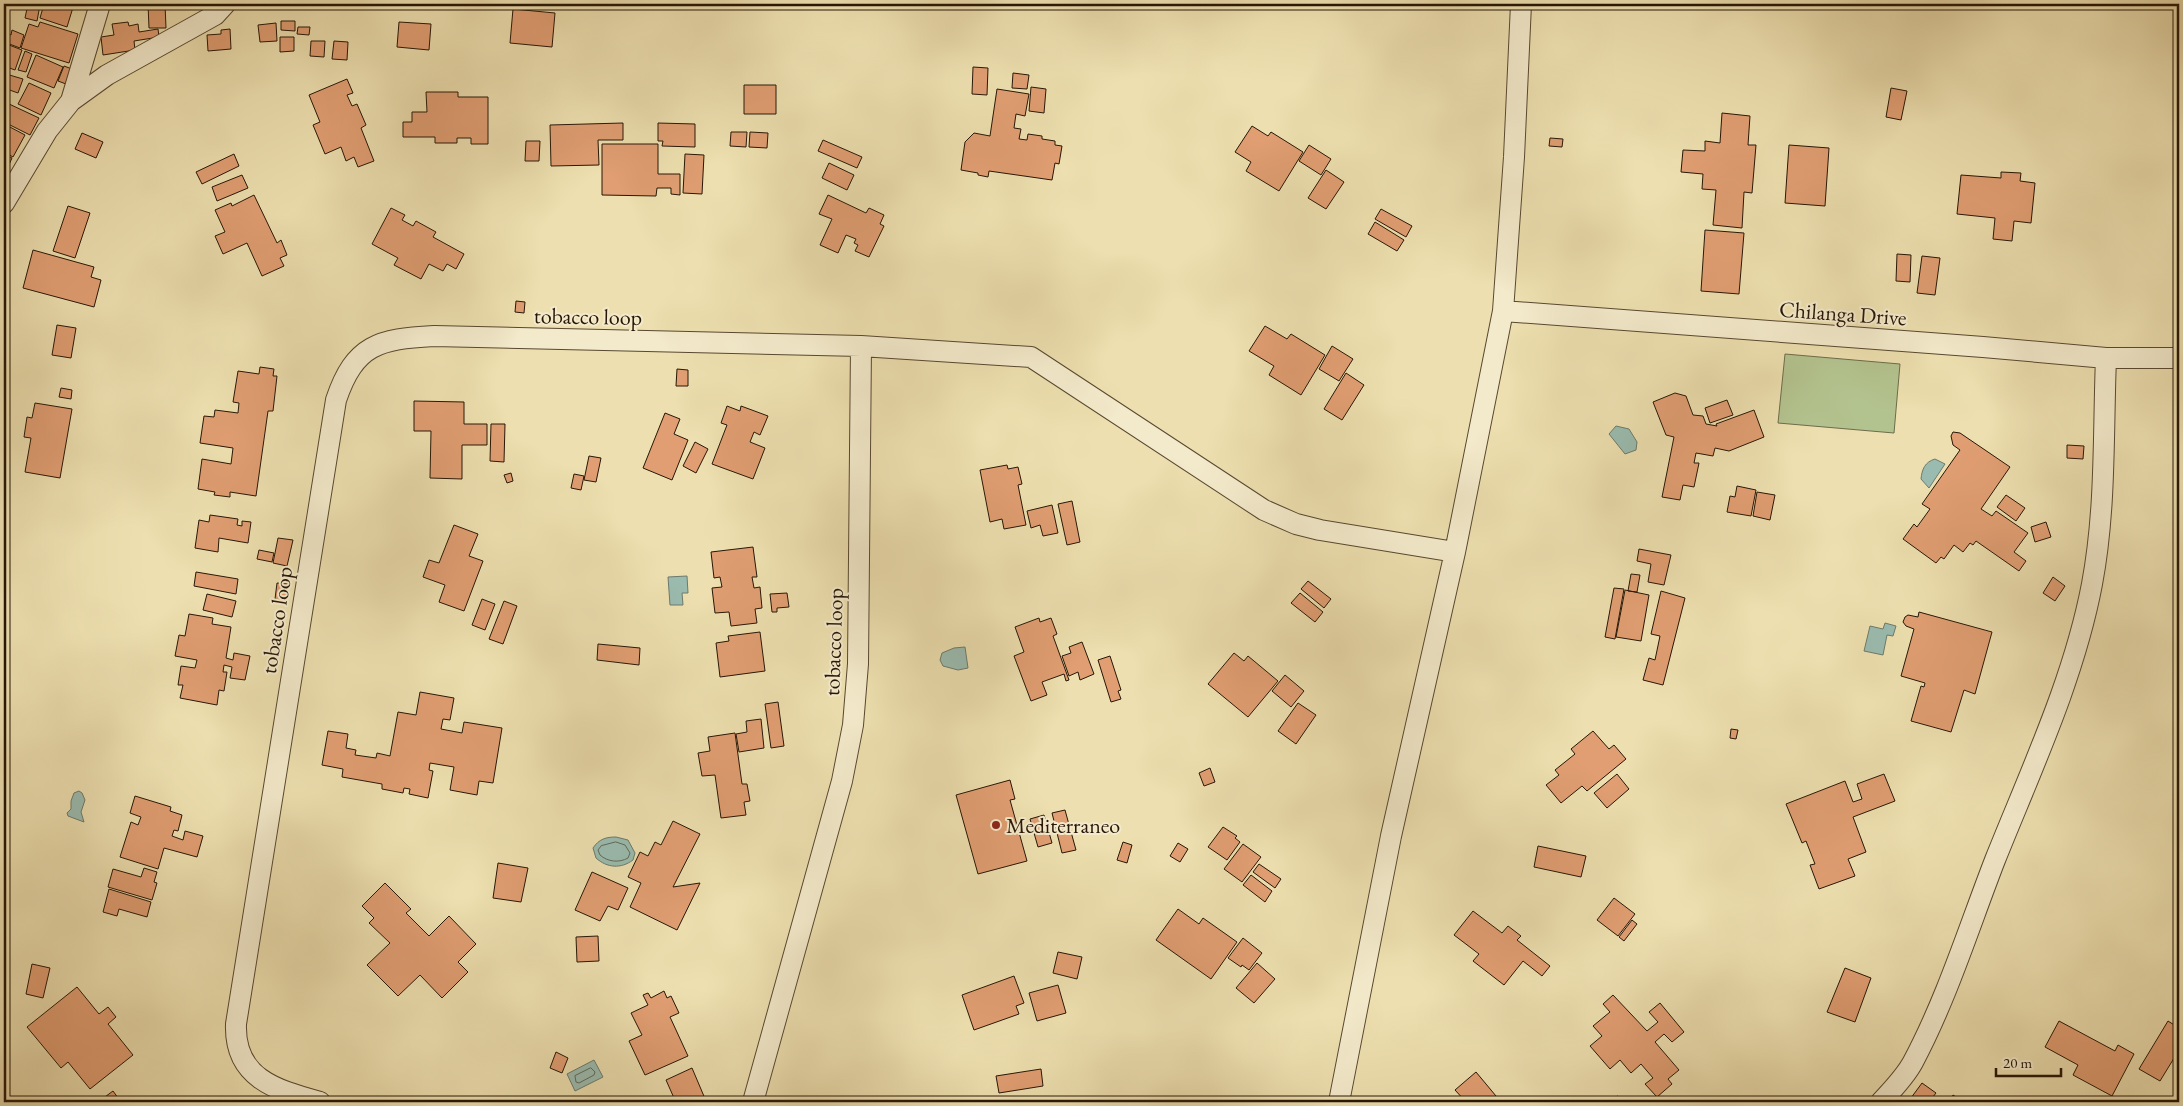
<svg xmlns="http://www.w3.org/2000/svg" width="2183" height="1106" viewBox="0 0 2183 1106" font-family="'EB Garamond',serif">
	<rect width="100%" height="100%" fill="#eddfaf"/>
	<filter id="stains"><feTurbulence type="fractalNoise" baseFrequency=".004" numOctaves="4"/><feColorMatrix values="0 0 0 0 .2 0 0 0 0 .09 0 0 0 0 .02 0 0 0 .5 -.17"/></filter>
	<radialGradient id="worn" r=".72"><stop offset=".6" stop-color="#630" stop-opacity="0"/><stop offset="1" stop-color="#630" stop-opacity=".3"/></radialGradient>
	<path fill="#b3c38f" stroke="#6d6c4a" d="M1785,354L1900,364L1894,433L1778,423Z"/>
	<path fill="#9abcb0" stroke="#6c7a6c" d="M1616,426L1629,429L1637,442L1636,450L1625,454L1609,434Z
		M1935,459L1945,464L1929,488L1921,479C1922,469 1925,462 1935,459Z
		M687,576L688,593H682L683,605H670L668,577Z
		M1885,623L1896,626L1893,636L1887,635L1883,655L1864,651L1870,626L1883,629Z
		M965,647L968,668L958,670L943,666L940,660L942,653L954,648Z
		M79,791L82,793L85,800L81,812L84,822L68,816L67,813L71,809V801L74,793Z
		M616,837L628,840L635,853L633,860C621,869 607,868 596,858L593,848C599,839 606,837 616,837Z
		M594,1060L603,1077L575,1091L567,1074Z"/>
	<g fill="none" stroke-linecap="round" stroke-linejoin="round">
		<path stroke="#60695b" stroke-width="1" d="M616,842L625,845L630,853L628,858C619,863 608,862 600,855L598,850L601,846Z
			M591,1068L595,1072L594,1075L579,1083L576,1082L575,1076Z"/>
	</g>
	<path fill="#e09e72" stroke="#271606" d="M28,4L40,5L37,21L25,18Z
		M44,4H74L67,27L40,18Z
		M148,4H165L166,28H149Z
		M513,9L555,13L552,47L510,43Z
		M281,21H295V31L281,30Z
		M40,22L78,34L69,63L21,48L29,24L38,27Z
		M128,22L129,26L138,24L139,32L158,29L159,37L134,41L135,50L103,55L101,37L114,35L112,24Z
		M399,22L431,24L429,50L397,47Z
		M276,23L277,41L260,42L258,25Z
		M298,27H310L309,35L297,34Z
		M230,29L231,49L208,51L207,35L221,34V30Z
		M12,30L24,35L20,48L4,42V32L11,35Z
		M280,37H294V51L280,52Z
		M311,41H325L324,57L310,56Z
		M334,41L348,42L347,60L332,59Z
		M4,43L22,50L15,70L4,66Z
		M25,51L32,54L26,72L18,70Z
		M36,55L63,67L54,88L27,77Z
		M64,66L72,69L66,84L58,81Z
		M973,67L988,68L987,95L972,94Z
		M1013,73L1029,75L1027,89L1012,88Z
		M6,74L23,79L18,93L4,88Z
		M347,79L353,93L347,95L352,106L357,104L366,125L361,128L374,161L358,167L354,157L346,161L341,147L325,154L313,125L320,122L309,95Z
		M29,83L51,93L41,115L18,104Z
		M744,85H776V114H744Z
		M1031,87L1046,89L1044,113L1029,111Z
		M1891,88L1907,91L1901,120L1886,117Z
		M997,89L1029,94L1025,116L1016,114L1014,128L1021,129L1019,139L1027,140L1028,134L1042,136V139L1055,141V145L1062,146L1059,164L1055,163L1052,180L989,171L988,177L978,175V173L961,170L965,142L974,133L990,136Z
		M426,92H458V97H488V144H471V138H457V143H435V137H403V122H412V112H427Z
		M7,103L39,118L30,135L4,122V110Z
		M1722,113L1750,116L1748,145H1756L1752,193L1744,192L1742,228L1713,225L1716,190L1702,189L1703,174L1681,172L1683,150L1705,151V141L1720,143Z
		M623,123V140H598L599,165L551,166L550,125Z
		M658,123L695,124V147L662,146L663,141H658Z
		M8,126L25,135L13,157L4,152V128L6,129Z
		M1252,126L1268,136L1271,132L1303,152L1279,191L1246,171L1251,162L1235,152Z
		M731,132H747L746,147L730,146Z
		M750,132L768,133L767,148L749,147Z
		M82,133L103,142L96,158L75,149Z
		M1550,138L1563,139L1562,147L1549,146Z
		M823,140L862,157L857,168L818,151Z
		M526,141H540L539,161H525Z
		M602,144H658V174H680V195L671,194V188H657L656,196L602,195Z
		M1309,145L1331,159L1321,175L1299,161Z
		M1789,145L1829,148L1825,206L1785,203Z
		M4,154L12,158L4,176Z
		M234,154L239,166L202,184L196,172Z
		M685,154L704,155L702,194L683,193Z
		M829,163L854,175L847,190L822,178Z
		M1326,170L1344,182L1326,209L1308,198Z
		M2001,172L2021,173L2020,181L2035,183L2031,223L2014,221L2012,241L1993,239L1995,218L1957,214L1961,175L2001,178Z
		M242,175L248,188L217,201L212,187Z
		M254,195L277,243L281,240L287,255L280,258L284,266L262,276L247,243L223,254L215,236L225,232L215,210L231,203L232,206Z
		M828,195L866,213L869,208L884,215L880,224L884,226L869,257L855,251L858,245L854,243L856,239L846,235L838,253L820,245L832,219L819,214Z
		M68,206L90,213L75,258L53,251Z
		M391,208L405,215L402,220L413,226L416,221L436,232L433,237L464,254L456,269L447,264L443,271L429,264L421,279L394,265L398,258L372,244Z
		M1381,209L1412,226L1406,237L1375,219Z
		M1375,222L1404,240L1397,251L1368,234Z
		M1705,230L1744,233L1739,294L1701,291Z
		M33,250L94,267L91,277L101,280L94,307L23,288Z
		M1897,254L1911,255L1910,282L1896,281Z
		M1922,256L1940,258L1935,295L1917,293Z
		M516,301L525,302L524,313L515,312Z
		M57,325L76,328L71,358L52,355Z
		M1265,326L1287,339L1291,334L1325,355L1301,395L1269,375L1274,366L1249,351Z
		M1332,346L1353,359L1339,381L1319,369Z
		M260,367L274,369L273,376H277L273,411H268L256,496L230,492V497L214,495L215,492L198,489L202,459L231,464L233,448L200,443L204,416L214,417L215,410L238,413L239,403L233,402L238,371L259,374Z
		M677,369L688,370V386H676Z
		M1346,373L1364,385L1342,420L1324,409Z
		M61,388L72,390L71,399L59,397Z
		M1675,393L1686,396L1693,415L1703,416L1706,424L1717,426L1716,424L1754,410L1764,437L1729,451L1715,448L1713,456L1696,453L1694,463H1699L1694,487L1683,485L1680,500L1662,497L1674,437L1666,435L1653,402Z
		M1727,400L1733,415L1710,423L1705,408Z
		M414,401L464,402V424H487V445H462V479L430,478L431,431H414Z
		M35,403L72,409L60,478L25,472L31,438L24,437L27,417L32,418Z
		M727,406L740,411L741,406L768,416L760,435L754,432L750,442L765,448L753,479L712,464L727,425L721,423Z
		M665,413L680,419L674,434L688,440L672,480L643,468Z
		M491,424H505L504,462L490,461Z
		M1953,432L1960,433L2010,467L1981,509L1992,516L1996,511L2028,533L2014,552L2026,561L2019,571L1976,541L1973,545L1970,543L1963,552L1954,545L1944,559L1941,557L1936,563L1903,539L1914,524L1917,527L1930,509L1922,504L1960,450L1953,445L1951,436Z
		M695,442L708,449L696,473L683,466Z
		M2067,445L2084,446L2083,459L2067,458Z
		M589,456L601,458L596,482L584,480Z
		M1007,465L1008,469L1018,467L1022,484L1018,485L1026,525L1004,529L1002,519L990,522L980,470Z
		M511,473L513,481L507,483L504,475Z
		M574,474L584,476L581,490L571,488Z
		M1737,486L1756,490L1751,516L1727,512L1730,496L1735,497Z
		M1757,492L1775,495L1770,520L1753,516Z
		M2006,495L2025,508L2016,521L1997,507Z
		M1072,501L1080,542L1067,545L1058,504Z
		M1052,505L1058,533L1043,536L1040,525L1031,528L1027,511Z
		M210,515L238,519L237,525L242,526V521L251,522L248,543L219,538L218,552L195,548L199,520L209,522Z
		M2046,522L2051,537L2035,542L2031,527Z
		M454,525L478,534L469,556L483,561L464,611L439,602L445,585L423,577L429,560L439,563Z
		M278,538L293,540L287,566L273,563Z
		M753,547L757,577H752L754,588L760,587L762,608L755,609L757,623L731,626L729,612L715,613L712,588L722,587L720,577L714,578L711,552Z
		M1639,549L1671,555L1664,585L1648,582L1651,564L1637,561Z
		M259,550L274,553L272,562L257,559Z
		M196,572L238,579L236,594L194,586Z
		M1631,574L1640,575L1637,592L1628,591Z
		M2053,577L2065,586L2055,601L2043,593Z
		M1308,581L1331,599L1324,608L1301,589Z
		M277,583L288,584L286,601L275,599Z
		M1614,588L1624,589L1615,639L1605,637Z
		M1625,590L1649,595L1641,641L1616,637Z
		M1661,591L1685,598L1663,685L1643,680L1649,658L1655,660L1660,636L1651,634Z
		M787,593L789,607L777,608V612H772L770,594Z
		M1300,593L1323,612L1315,622L1291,603Z
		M207,594L236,601L232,617L203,610Z
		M482,599L495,604L485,630L472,625Z
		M504,601L517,606L503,644L489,639Z
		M1919,612L1992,632L1975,694L1964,690L1951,732L1911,721L1921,686L1924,687L1925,683L1901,676L1914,629L1906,626L1903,622L1905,617L1908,615L1918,617Z
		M189,614L213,618L212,624L231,627L226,658L233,660L234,653L250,656L245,680L230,678L232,667L224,665L223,672H227L224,691L219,690L217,705L180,698L183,685H178L181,666L195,668L197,660L175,656L179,635L185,636Z
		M1039,618L1040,622L1051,618L1057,634L1053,636L1069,680L1066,681L1064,674L1042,682L1047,695L1031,701L1014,656L1024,652L1015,627Z
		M760,632L765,671L720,677L716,643L729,641L728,636Z
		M1082,642L1094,674L1080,680L1078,672L1069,676L1062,656L1071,653L1069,647Z
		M598,644L640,648L639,665L597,660Z
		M1234,653L1244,661L1248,656L1278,681L1248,717L1208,684Z
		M1110,656L1121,690L1118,691L1121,699L1111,702L1098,660Z
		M1285,675L1304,691L1291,707L1272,691Z
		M420,692L454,698L450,720L443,719L441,729L462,733L464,722L502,728L493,783L479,781L477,795L450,790L454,767L430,763L429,770L433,771L428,798L409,794L410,789L404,788L403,793L382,789V784L342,777L343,769L322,765L328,731L348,734L346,748L356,750L355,755L376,758L377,753L390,756L398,712L416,715Z
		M778,702L784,746L771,748L765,704Z
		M1298,703L1316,715L1296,744L1278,731Z
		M761,719L764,748L739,752L736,734L747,732L746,721Z
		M1731,729L1738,730L1736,739L1730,738Z
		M1593,731L1609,749L1614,745L1626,759L1587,791L1582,786L1561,803L1546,785L1559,775L1555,770L1575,754L1571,749Z
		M735,733L742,784H747L750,801L744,802L746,815L721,818L715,775L702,776L698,753L710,751L708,737Z
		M1210,768L1215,782L1204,786L1199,773Z
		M1617,774L1629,789L1607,808L1594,793Z
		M1884,774L1895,801L1853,817L1866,852L1848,859L1855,876L1819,889L1810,865L1815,864L1806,841L1802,843L1786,804L1845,781L1853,802L1862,799L1857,784Z
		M1010,780L1015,799L1010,800L1027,861L978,874L956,795Z
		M135,796L171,807L170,811L182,815L178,831L174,830L172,836L183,840L185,831L203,836L197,857L164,848L158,869L120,857L131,822L138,825L141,817L130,813Z
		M1065,810L1076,850L1062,853L1052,813Z
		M1044,815L1052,843L1038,847L1030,819Z
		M673,821L700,834L673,887L700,883L677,930L630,907L641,883L628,877L640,852L648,856L655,842L661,845Z
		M1223,827L1237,836L1235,838L1240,842L1227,860L1208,847Z
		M1123,842L1132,845L1127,863L1117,860Z
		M1178,843L1188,849L1180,862L1170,856Z
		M1243,844L1261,857L1242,882L1224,869Z
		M1538,846L1586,856L1581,877L1534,867Z
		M498,863L528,868L521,902L493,898Z
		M1259,864L1281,879L1275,888L1253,872Z
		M144,868L157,872L154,882L157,883L152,900L108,887L113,869L141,877Z
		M592,872L628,888L618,910L608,906L600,921L575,910Z
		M1251,875L1272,891L1265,902L1243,885Z
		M385,883L411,909L406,913L429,936L449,916L476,944L458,962L468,972L442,998L420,975L398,996L367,965L390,943L369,923L374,918L362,906Z
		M109,889L151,902L147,917L119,909L117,916L103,912Z
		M1614,898L1635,914L1618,936L1597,920Z
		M1178,909L1199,924L1203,918L1237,942L1211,979L1156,940Z
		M1473,911L1502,933L1508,926L1521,936L1517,940L1550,966L1542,976L1523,961L1504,985L1473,961L1479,954L1454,935Z
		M1632,920L1637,924L1624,941L1619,937Z
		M598,936L599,961L577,962L576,937Z
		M1243,938L1262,953L1249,970L1242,965L1241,967L1228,958Z
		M1058,952L1082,957L1077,979L1053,973Z
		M1257,963L1275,979L1254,1003L1236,988Z
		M32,964L50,968L43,998L26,994Z
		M1845,968L1871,978L1855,1022L1827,1012Z
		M1014,976L1024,1003L1016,1006L1019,1014L974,1030L962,995Z
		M1058,985L1066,1013L1037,1021L1029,993Z
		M77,987L99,1014L108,1007L116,1017L108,1024L133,1055L90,1089L68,1062L61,1068L27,1027Z
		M664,991L667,998L671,996L679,1013L670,1017L688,1056L645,1075L629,1041L642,1035L631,1013L648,1005L643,995L648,993L651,998Z
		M1613,995L1647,1031L1658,1022L1649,1012L1660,1003L1684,1032L1672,1042L1664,1034L1655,1042L1679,1070L1668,1079L1672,1084L1657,1097L1645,1084L1653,1078L1641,1064L1631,1073L1620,1060L1610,1069L1590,1046L1602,1036L1593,1026L1610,1012L1603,1004Z
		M2059,1021L2115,1051L2118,1045L2134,1054L2112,1096L2073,1075L2078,1065L2045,1047Z
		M2168,1021L2179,1028V1050L2160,1081L2139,1069Z
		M556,1052L568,1058L562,1073L550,1068Z
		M692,1068L706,1101L665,1102L674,1098L666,1080Z
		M1041,1069L1043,1086L999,1093L996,1076Z
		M1476,1072L1501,1102H1466L1455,1090Z
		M1922,1083L1936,1093L1929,1102H1908Z
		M113,1091L121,1102H98Z
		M1953,1095L1964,1102H1949Z
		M1618,1096L1621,1102H1604Z
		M1659,1096L1668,1102H1654Z"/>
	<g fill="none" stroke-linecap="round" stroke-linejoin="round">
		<defs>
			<path id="street" d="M71,101L100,4
				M4,203L47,131L71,101L107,75L215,15L225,4
				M1503,311L1983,347L2106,358H2179
				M861,346L1031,357L1264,510L1296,524L1320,530L1455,552
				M320,1102C277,1090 234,1079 236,1024L336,400C355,344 379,339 434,336L861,346L858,664L853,725L842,781L753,1102
				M1339,1102L1391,836L1455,552L1503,311L1514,157L1521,4
				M1881,1102C1892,1090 1905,1077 1913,1062C1947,998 1969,927 1995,860C2031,770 2074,679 2092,584C2106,510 2103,433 2106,358"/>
		</defs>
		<use href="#street" stroke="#584830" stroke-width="22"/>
		<use href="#street" stroke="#f3eacb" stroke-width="20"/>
	</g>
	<circle fill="#8f2418" stroke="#f3eacb" stroke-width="2" cx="996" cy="825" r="5"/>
	<g text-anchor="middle" stroke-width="4" stroke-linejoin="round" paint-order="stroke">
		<g font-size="22" fill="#271606" stroke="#f3eacb">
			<text transform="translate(1843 313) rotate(4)" y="8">Chilanga Drive</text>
			<text transform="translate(588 316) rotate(1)" y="8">tobacco loop</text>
			<text transform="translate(276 620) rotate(-81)" y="8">tobacco loop</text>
			<text transform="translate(833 642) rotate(-88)" y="8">tobacco loop</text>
		</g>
		<g font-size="22" fill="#271606" stroke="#f3eacb" text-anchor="start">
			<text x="1006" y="833">Mediterraneo</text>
		</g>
	</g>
	<rect width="2183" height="1106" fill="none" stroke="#eddfaf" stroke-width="20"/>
	<rect x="5" y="5" width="2173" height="1096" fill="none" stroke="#271606" stroke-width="2.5"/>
	<rect x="10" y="10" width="2163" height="1086" fill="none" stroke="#271606"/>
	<path d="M1996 1068v8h65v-8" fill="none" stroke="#271606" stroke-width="2.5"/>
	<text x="2003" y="1068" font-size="15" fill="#271606" stroke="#f3eacb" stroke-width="4" paint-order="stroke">20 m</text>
	<rect width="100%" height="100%" filter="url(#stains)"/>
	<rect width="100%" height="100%" fill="url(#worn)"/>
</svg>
